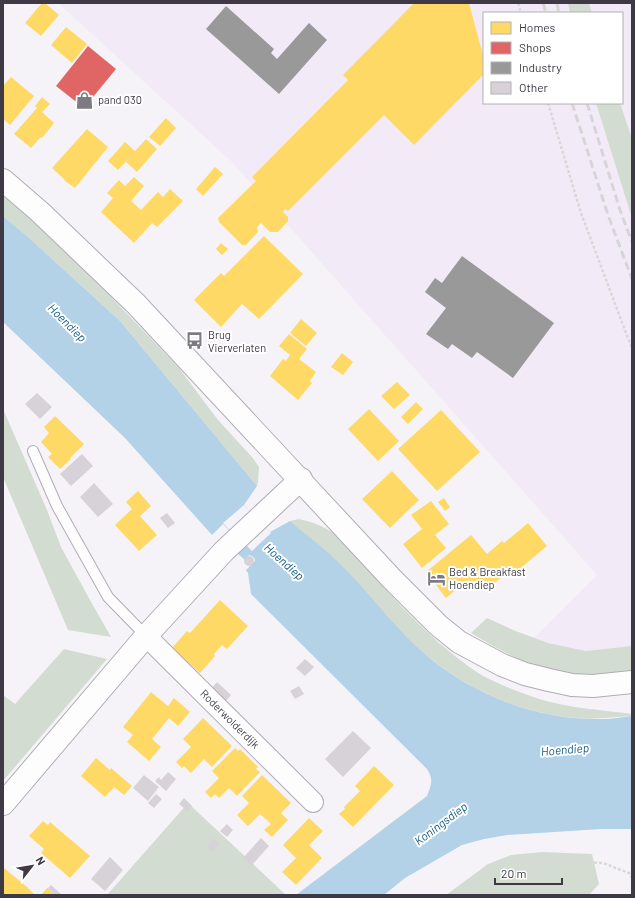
<svg xmlns="http://www.w3.org/2000/svg" width="635" height="898" viewBox="0 0 635 898" font-family="Barlow,sans-serif">
	<rect width="100%" height="100%" fill="#f5f3f8"/>
	<path fill="#f3eaf7" fill-rule="evenodd" d="M58,3H632V647L586,651L548,643L534,638L597,575L233,163ZM484,13H622V103H484Z"/>
	<path fill="#d3dcd1" d="M568,3H589L592,13H570Z
		M596,103H620L632,139V218Z
		M3,194L37,224L92,277L179,368L218,420L252,457L259,467L258,482L257,486L120,321L28,237L3,216Z
		M3,409L47,510L61,547L90,600L111,637L68,630L3,477Z
		M299,519C313,522 323,526 335,534C380,582 423,636 478,673C495,683 521,693 539,699C569,708 601,710 632,714V716C613,717 594,720 575,718C520,713 468,690 426,655C407,639 391,621 374,604C346,576 318,548 290,521Z
		M487,618L513,630L548,643L586,651L632,646V671L628,675L569,677L528,664L495,647L471,633Z
		M64,649L107,659L3,781V695L15,704Z
		M188,803L286,895H107Z
		M542,852L592,854L599,884L589,895H446L488,864L511,855Z"/>
	<path fill="#b3d1e7" d="M3,216L28,237L120,321L257,486L244,505L270,532L290,521C302,532 315,541 327,552C336,559 343,567 351,575C376,602 398,631 426,655C473,695 539,721 602,719C612,719 622,717 632,716V829H601L507,835L484,839L462,845L405,878L384,895H296L427,796C431,785 434,780 427,769L251,594L248,573L246,570L255,561V559L252,556L249,555L245,560L237,553L244,546L223,524L212,535L125,438L3,322Z"/>
	<path fill="#f5f3f8" d="M244,505L271,533L252,551L246,545L244,546L223,523Z"/>
	<path fill="#ffd966" d="M42,3H45L59,15L41,36L25,23Z
		M414,3H469L484,59V74L414,145L384,115L288,211L285,209L283,212L288,217V221L278,232H270L261,223L257,227L258,232L246,245H242L219,222L218,218L256,181L252,177L348,80L343,75Z
		M66,27L87,44L72,63L51,45Z
		M11,77L34,96L10,125L3,119V86Z
		M42,97L50,104L42,112L54,123L42,138L41,137L31,148L14,134L37,108L35,106Z
		M166,118L176,128L160,146L149,137Z
		M87,129L108,147L75,188L65,181L64,179L52,168Z
		M146,139L157,149L137,172L126,162L131,156L118,170L108,161L125,142L135,151Z
		M215,167L223,174L203,196L196,189Z
		M134,177L144,186L131,201L141,210L158,192L163,197L170,189L183,201L157,227L152,223L134,243L101,212L113,198L107,193L119,180L125,186Z
		M264,236L303,274L259,319L242,304L221,327L194,300L221,273L224,276Z
		M221,243L228,249L222,255L216,249Z
		M301,319L317,333L306,346L290,333Z
		M289,334L307,349L299,359L316,372L310,381L312,383L298,400L270,376L283,359L286,361L290,355L279,346Z
		M342,353L353,362L343,375L331,367Z
		M397,382L410,395L394,409L381,396Z
		M416,402L423,409L408,424L401,417Z
		M369,409L399,441L378,461L348,429Z
		M441,410L480,452L437,491L398,449Z
		M55,416L84,444L70,458L71,459L60,469L48,457L52,454L41,442L49,433L44,427Z
		M392,471L419,500L390,528L362,499Z
		M138,491L151,506L140,516L157,535L139,551L115,525L132,509L126,502Z
		M444,498L450,507L445,511L438,502Z
		M431,501L449,524L435,535L446,548L422,568L403,544L422,529L411,515Z
		M528,523L547,546L511,576L508,572L489,588L482,580L474,587L468,580L446,598L426,572L471,535L487,554L502,541L504,543Z
		M220,600L248,626L227,649L222,645L214,654L215,656L200,673L172,648L187,631L190,633Z
		M151,692L168,706L174,698L190,712L178,726L169,718L152,739L161,747L149,761L127,742L133,735L123,727Z
		M203,718L232,746L212,767L204,759L191,773L184,766L182,768L176,762L191,747L183,739Z
		M235,748L238,751L240,749L258,767L256,769L260,772L237,796L229,788L219,798L215,794L211,798L205,792L219,778L212,771Z
		M96,758L110,770L111,768L132,786L124,795L114,787L105,797L81,776Z
		M374,766L394,785L353,827L339,814L345,809L344,807L360,791L355,786Z
		M262,775L291,803L281,813L288,820L272,837L264,830L271,824L260,814L248,826L237,815L249,803L242,796Z
		M309,818L323,831L309,845L322,858L296,885L282,872L296,858L283,845Z
		M43,821L48,825L50,822L90,856L70,878L41,853L44,849L29,836Z
		M4,868L27,887L35,895H3V869Z
		M47,888H48L55,895H41Z"/>
	<path fill="#e06666" d="M88,46L116,69L84,108L56,86Z"/>
	<path fill="#999" d="M226,6L274,49L271,53L277,59L309,23L327,40L279,94L206,29Z
		M462,256L554,323L513,378L477,352L472,358L452,344L448,349L426,334L446,308L425,292L435,278L442,283Z"/>
	<path fill="#d7d1d8" d="M37,393L52,407L40,419L25,404Z
		M82,454L93,466L71,486L60,474Z
		M94,483L113,504L98,517L80,497Z
		M167,513L175,523L168,528L160,518Z
		M244 561a5 5 0 1 1 10 0a5 5 0 1 1-10 0Z
		M305,659L314,667L305,676L296,668Z
		M217,682L231,695L224,703L210,690Z
		M299,686L304,694L295,699L290,691Z
		M353,731L371,748L343,777L325,759Z
		M168,772L176,779L166,791L155,781L159,777L161,780Z
		M144,775L159,787L148,801L133,788Z
		M156,794L162,799L154,808L148,803Z
		M184,798L192,806L187,811L179,804Z
		M227,824L233,830L227,837L220,831Z
		M213,838L219,843L213,852L207,847Z
		M261,838L269,846L251,866L243,858Z
		M110,857L123,870L105,891L91,879Z
		M51,885L62,895H55L48,888Z"/>
	<g fill="none" stroke-linecap="round" stroke-linejoin="round">
		<defs>
			<path id="service" d="M33,451L57,506L108,597L146,636"/>
			<path id="minor" d="M146,636L313,802"/>
			<path id="tertiary" d="M3,804L146,636L224,551L301,479"/>
			<path id="secondary" d="M3,180L40,212L136,304L392,579L438,625L459,642L502,665L525,674L549,680L572,685L593,686L632,682"/>
		</defs>
		<use href="#service" stroke="#b0adb4" stroke-width="12"/>
		<use href="#minor" stroke="#b0adb4" stroke-width="22"/>
		<use href="#tertiary" stroke="#b0adb4" stroke-width="24"/>
		<use href="#secondary" stroke="#b0adb4" stroke-width="24"/>
		<path stroke="#d8d8d9" stroke-width="2.5" stroke-dasharray="3 2" stroke-linecap="butt" d="M518,3L521,13
			M548,103L581,213L632,349
			M449,895L495,864L528,859L603,863L629,873L632,878"/>
		<use href="#service" stroke="#fefdfe" stroke-width="10"/>
		<use href="#minor" stroke="#fefdfe" stroke-width="20"/>
		<use href="#tertiary" stroke="#fefdfe" stroke-width="22"/>
		<use href="#secondary" stroke="#fefdfe" stroke-width="22"/>
		<path stroke="#d6d6d8" stroke-width="3" stroke-dasharray="8 4" stroke-linecap="butt" d="M543,3L546,13
			M557,3L559,13
			M572,103L608,215L632,279
			M587,103L620,210L632,242"/>
	</g>
	<defs>
		<symbol id="shop-bare" viewBox="-9 -9 18 18"><path d="M-5-2.5h2.3a2.7 3.5 0 0 1 5.4 0H5L5.5 6h-11ZM-1.5-2.5h3a1.5 2.3 0 0 0-3 0Z" fill="#7e7a83" stroke="#fff" stroke-width="2.5" paint-order="stroke"/></symbol>
		<symbol id="bus-bare" viewBox="-9 -9 18 18"><path d="M-5-6H5V4H4V6H2V4H-2V6H-4V4H-5ZM-3.5-4V0h7V-4ZM-3.5 1.2v1.5H-2V1.2ZM2 1.2v1.5H3.5V1.2Z" fill="#7e7a83" stroke="#fff" stroke-width="2.5" paint-order="stroke"/></symbol>
		<symbol id="hotel-bare" viewBox="-9 -9 18 18"><path d="M-6-4.5h1.5V1H6V5H4.5V3h-9V5H-6ZM-4 0a1.8 1.8 0 1 1 3.6 0ZM.5 0V-2.5h3Q6-2.5 6 0Z" fill="#7e7a83" stroke="#fff" stroke-width="2.5" paint-order="stroke"/></symbol>
	</defs>
	<g fill-rule="evenodd">
		<use href="#shop-bare" x="72" y="88" width="25" height="25"/>
		<use href="#bus-bare" x="182" y="328" width="25" height="25"/>
		<use href="#hotel-bare" x="424" y="566" width="25" height="25"/>
	</g>
	<g text-anchor="middle" stroke-width="4" stroke-linejoin="round" paint-order="stroke">
		<g font-size="11" fill="#3e3944" stroke="#fff" text-anchor="start">
			<text x="98" y="104">pand 030</text>
			<text x="208" y="339">Brug<tspan x="208" dy="13">Vierverlaten</tspan></text>
			<text x="449" y="576">Bed &amp; Breakfast<tspan x="449" dy="13">Hoendiep</tspan></text>
		</g>
		<g font-size="11" fill="#3e3944" stroke="#fff">
			<text transform="translate(230 719) rotate(45)" y="4">Roderwolderdijk</text>
		</g>
		<g font-size="12" font-style="italic" fill="#125d82" stroke="#fff">
			<text transform="translate(67 323) rotate(45)" y="4">Hoendiep</text>
			<text transform="translate(284 562) rotate(42)" y="4">Hoendiep</text>
			<text transform="translate(565 750) rotate(-5)" y="4">Hoendiep</text>
			<text transform="translate(441 824) rotate(-37)" y="4">Koningsdiep</text>
		</g>
	</g>
	<rect width="635" height="898" fill="none" stroke="#3e3944" stroke-width="8"/>
	<rect x="483" y="12" width="140" height="92" fill="#ffffff" stroke="#b2b0b4"/>
	<rect x="491" y="22" width="20" height="12" fill="#ffd966" stroke="#b2b0b4"/>
	<text x="519" y="32" font-size="12" fill="#3e3944">Homes</text>
	<rect x="491" y="42" width="20" height="12" fill="#e06666" stroke="#b2b0b4"/>
	<text x="519" y="52" font-size="12" fill="#3e3944">Shops</text>
	<rect x="491" y="62" width="20" height="12" fill="#999999" stroke="#b2b0b4"/>
	<text x="519" y="72" font-size="12" fill="#3e3944">Industry</text>
	<rect x="491" y="82" width="20" height="12" fill="#d7d1d8" stroke="#b2b0b4"/>
	<text x="519" y="92" font-size="12" fill="#3e3944">Other</text>
	<g transform="translate(32 866) rotate(59)" stroke="#ffffff" stroke-width="3" paint-order="stroke">
	<path d="M0-3L7 15L0 10L-7 15Z" fill="#3e3944"/>
	<text y="-6" font-size="11" font-weight="bold" text-anchor="middle" fill="#3e3944">N</text>
	</g>
	<path d="M495 878v6h67v-6" fill="none" stroke="#3e3944" stroke-width="2"/>
	<text x="501" y="878" font-size="12" fill="#3e3944" stroke="#ffffff" stroke-width="3" paint-order="stroke">20 m</text>
</svg>
